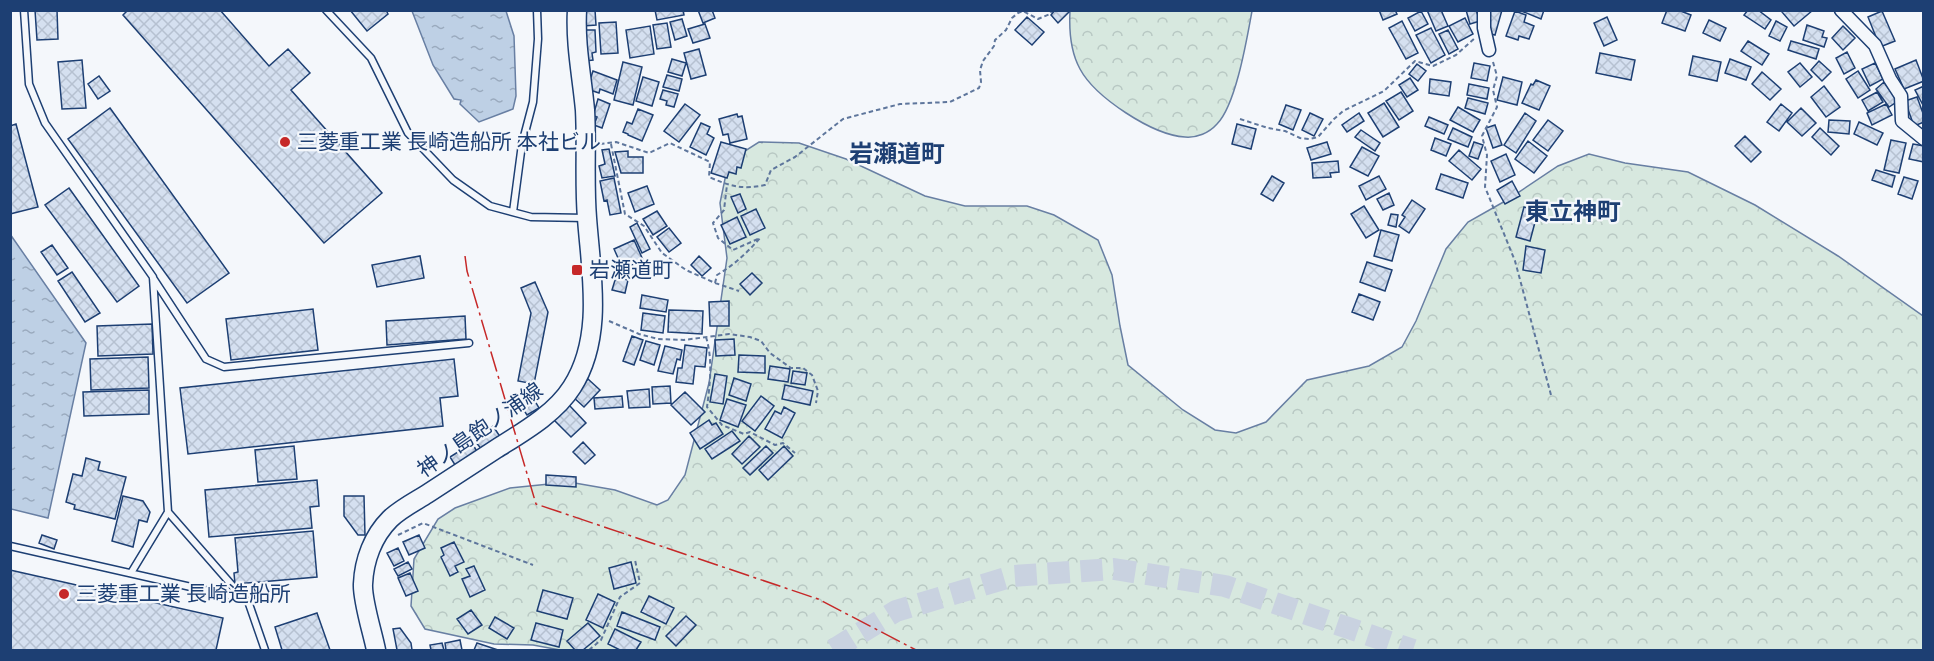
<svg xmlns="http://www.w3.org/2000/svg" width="1934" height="661" viewBox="0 0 1934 661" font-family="'IBM Plex Sans','Noto Sans JP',sans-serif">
	<defs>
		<pattern id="forest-crowns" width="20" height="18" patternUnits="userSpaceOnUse" patternTransform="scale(1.5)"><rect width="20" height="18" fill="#d7e8df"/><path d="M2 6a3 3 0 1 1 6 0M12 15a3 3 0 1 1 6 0" fill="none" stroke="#b8c8c3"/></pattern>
		<pattern id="water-ripples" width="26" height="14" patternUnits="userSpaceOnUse" patternTransform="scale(1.5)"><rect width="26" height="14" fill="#bed0e5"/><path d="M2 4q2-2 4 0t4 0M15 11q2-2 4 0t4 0" fill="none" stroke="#9aaabe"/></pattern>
		<pattern id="building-cross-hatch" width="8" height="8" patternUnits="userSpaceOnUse" patternTransform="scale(1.5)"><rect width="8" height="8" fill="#d5e0f0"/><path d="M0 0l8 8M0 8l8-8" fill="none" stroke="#b6c1d1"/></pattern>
	</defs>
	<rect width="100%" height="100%" fill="#f4f7fb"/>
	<path fill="url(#forest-crowns)" stroke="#687fa3" stroke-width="1.5" d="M1070,11H1252C1247,38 1236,105 1217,124C1209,133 1197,138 1185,137C1152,135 1095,97 1080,69C1070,51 1069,30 1070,11Z
		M759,142L799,143L846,159L925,196L965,206H1027L1054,215L1098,240L1112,275L1120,326L1128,365L1183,410L1215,430L1236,433L1266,422L1307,380L1369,366L1402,347L1416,321L1446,249L1468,222L1507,200L1558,166L1589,154L1625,163L1688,172L1755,205L1838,256L1923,316V650H560L533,645L494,644L425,629L411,606L414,559L438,519L455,508L510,488L569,482L615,490L657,505L668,500L685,475L709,383L727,258L720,203L726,174L737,156Z"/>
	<path fill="url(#water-ripples)" stroke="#687fa3" stroke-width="1.5" d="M412,11H506L514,36L516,96L513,109L479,122L460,104L461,100L454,99L433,65Z
		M10,234L86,343L48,518L11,509Z"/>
	<path fill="url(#building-cross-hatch)" stroke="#1d3f73" stroke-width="1.5" d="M35,10H57L58,39L37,40Z
		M128,10H220L269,66L288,49L310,73L291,90L382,193L324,243L123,15Z
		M350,10H386L388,14L367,31Z
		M582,10H595L596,25L583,26Z
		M655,10H683L684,15L657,20Z
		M698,10H712L715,18L703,23Z
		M1055,10H1071L1058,23L1051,15Z
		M1379,10H1395L1397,14L1383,20Z
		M1427,10H1441L1448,26L1436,31Z
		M1466,10H1476L1480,21L1470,24Z
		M1489,10H1502L1495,35L1487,33Z
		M1519,10H1544L1541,19Z
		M1667,10H1678L1691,15L1685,31L1662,23Z
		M1748,10H1758L1771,20L1765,29L1744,15Z
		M1785,10H1813L1794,26L1782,12Z
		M1421,11L1428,24L1415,31L1408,18Z
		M1515,11L1526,15L1524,22L1534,26L1529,39L1519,36L1518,40L1506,36Z
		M1882,11L1895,41L1880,47L1868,17Z
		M1027,17L1044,32L1032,45L1015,30Z
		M1607,17L1617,40L1604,46L1594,23Z
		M1465,18L1473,34L1458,42L1449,26Z
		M682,19L687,36L675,40L670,22Z
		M1709,20L1726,28L1720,41L1703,33Z
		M1402,21L1418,53L1406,59L1389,28Z
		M1776,21L1787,27L1780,41L1769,36Z
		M616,22L618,53L601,54L599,23Z
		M667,23L671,47L657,49L653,25Z
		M705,24L710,38L693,43L688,29Z
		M1807,25L1824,31L1822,37L1827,38L1824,47L1803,40Z
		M650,26L654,54L630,58L626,30Z
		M1843,26L1855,38L1843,50L1832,38Z
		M1431,28L1445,55L1431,63L1416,35Z
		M583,30H595L596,52L592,53L593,60L585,61Z
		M1448,30L1458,49L1449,54L1439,34Z
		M1748,41L1769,54L1762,65L1741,51Z
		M1791,41L1819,49L1816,59L1788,50Z
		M699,49L706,75L691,79L684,53Z
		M1847,52L1855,68L1844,74L1836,58Z
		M1600,53L1635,60L1631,80L1596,73Z
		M1693,56L1721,62L1717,81L1689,75Z
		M672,59L686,63L682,76L668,72Z
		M1730,59L1751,67L1746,80L1725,73Z
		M82,60L86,108L62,109L58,62Z
		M1916,60L1924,81L1904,89L1895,69Z
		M1819,61L1831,72L1822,81L1811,70Z
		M623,62L642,67L633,105L614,100Z
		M1474,63L1490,66L1487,81L1471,78Z
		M1800,63L1812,77L1800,87L1788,72Z
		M1875,63L1883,79L1870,86L1862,69Z
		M1417,64L1426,71L1418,81L1409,74Z
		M593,71L617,80L613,94L600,89L599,93L587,89Z
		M1858,71L1870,90L1858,98L1846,79Z
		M1762,72L1781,89L1770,100L1752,84Z
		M667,75L682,79L679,91L663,87Z
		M99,76L110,91L98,99L88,84Z
		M643,77L659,82L652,106L636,101Z
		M1503,77L1522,82L1517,105L1497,100Z
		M1410,78L1418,90L1407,97L1399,85Z
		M1430,79L1451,82L1449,96L1429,93Z
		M1536,80L1550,86L1539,110L1522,103L1531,84L1533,85Z
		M1884,82L1898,101L1889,107L1876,89Z
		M1469,84L1489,88L1487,99L1467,95Z
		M1824,86L1840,107L1826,117L1811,97Z
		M1924,86V107L1915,90Z
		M663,90L678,94L674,107L666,105L667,101L660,99Z
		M1401,92L1413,111L1399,120L1386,101Z
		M1877,92L1883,102L1868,111L1862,100Z
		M1917,97L1924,116V122L1914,126L1905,101Z
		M1468,98L1488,103L1485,114L1465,108Z
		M598,99L610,104L602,128L594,125L597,117L593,116Z
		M1384,103L1399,127L1383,137L1368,113Z
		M685,104L700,115L679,142L664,131Z
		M1781,104L1792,113L1779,131L1767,122Z
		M1886,104L1892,115L1872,125L1867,113Z
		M1286,105L1301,110L1293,130L1279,124Z
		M1458,107L1480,120L1473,132L1450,120Z
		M110,108L229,273L187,303L68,139Z
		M1801,108L1816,123L1802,136L1787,122Z
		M638,109L653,115L642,141L628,135V134L623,132L627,122L632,124Z
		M1310,113L1323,119L1314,136L1302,130Z
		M1359,113L1364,121L1347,132L1342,125Z
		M1525,113L1536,121L1516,153L1504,145Z
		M737,114L738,117L742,116L747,139L730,143L728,134L723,135L719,119Z
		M1429,117L1448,125L1444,134L1425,126Z
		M1548,120L1563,131L1548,151L1533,140Z
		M1829,120L1850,121L1849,134L1828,132Z
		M1859,122L1883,133L1877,145L1854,134Z
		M701,123L710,127L707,134L714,138L706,155L690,147Z
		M16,124L38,207L10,214V126Z
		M1237,124L1256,129L1251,149L1232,144Z
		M1495,125L1502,145L1493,148L1486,128Z
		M1453,128L1472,137L1468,147L1448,139Z
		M1820,128L1839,146L1831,155L1812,137Z
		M1361,130L1380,143L1375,151L1355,137Z
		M1745,136L1761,152L1751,162L1735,146Z
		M1435,138L1451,144L1446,156L1431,150Z
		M1891,140L1906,143L1899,173L1884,170Z
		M1528,141L1547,156L1534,173L1515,159Z
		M721,142L746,149L741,168L737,167L736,174L729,172L727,178L711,173Z
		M1327,142L1331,154L1311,160L1307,148Z
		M1474,142L1483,145L1478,159L1469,156Z
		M1913,144L1924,146V162L1909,159Z
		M1362,147L1379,156L1368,176L1350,167Z
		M609,149L615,176L602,178L599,166L605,164L602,150Z
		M1459,150L1481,169L1472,180L1449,161Z
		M628,151V157H643V173H621L615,152Z
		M1506,154L1515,175L1500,182L1491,161Z
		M1338,161L1339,172L1330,173L1331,177L1313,178L1312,163Z
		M1876,170L1895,176L1892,187L1872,180Z
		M1441,174L1468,183L1463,198L1436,189Z
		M1272,176L1284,183L1273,201L1261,194Z
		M1379,176L1386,189L1366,200L1359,186Z
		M1904,177L1918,181L1912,199L1898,194Z
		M614,178L621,213L610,215L607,200L604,201L600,181Z
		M1512,181L1520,196L1505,204L1497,190Z
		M647,186L654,204L635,212L628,193Z
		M69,188L139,286L117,302L45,205Z
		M1389,193L1394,205L1383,210L1377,199Z
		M740,194L746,209L738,213L731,197Z
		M1412,200L1425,209L1409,233L1399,226L1405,217L1402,215Z
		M1364,206L1379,230L1366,238L1351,214Z
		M1524,207L1538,211L1530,241L1516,237Z
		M756,209L765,228L750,235L741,216Z
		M657,211L667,226L653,235L643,219Z
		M1391,214L1398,215L1396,227L1388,225Z
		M737,217L746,237L730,244L721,225Z
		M637,223L650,249L642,253L630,227Z
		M669,228L681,243L669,252L657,237Z
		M1381,230L1399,235L1392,261L1374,256Z
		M634,240L643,260L623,269L614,249Z
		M52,245L68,268L57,275L41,252Z
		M1526,246L1545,250L1541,273L1523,270Z
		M420,256L424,278L377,287L372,265Z
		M699,256L711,268L702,276L691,265Z
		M1367,262L1392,270L1385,291L1360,282Z
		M72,272L100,313L85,322L58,281Z
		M752,273L762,283L750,295L740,284Z
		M616,277L628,280L625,293L612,290Z
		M535,282L548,312L534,384L518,381L531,313L521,288Z
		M1359,294L1380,302L1373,320L1352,312Z
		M642,295L668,300L666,312L640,308Z
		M729,301V326H710L709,302Z
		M313,309L318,350L231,360L226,319Z
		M669,310L703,311L702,334L668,332Z
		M643,313L665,316L663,333L641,330Z
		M465,316L466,339L387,345L386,321Z
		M152,324L153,354L98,356L97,326Z
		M632,336L643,340L634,365L623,361Z
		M734,339L735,355L716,356L715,340Z
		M646,341L660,345L654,365L640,360Z
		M685,345L707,348L705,367L695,366L693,384L676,382L678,368H682Z
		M665,346L682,350L680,360L677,359L673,374L658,371Z
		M739,355L765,356V373L738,372Z
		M148,357L149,388L91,390L90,359Z
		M454,359L458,396L440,398L443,426L188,454L180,388Z
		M770,366L790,369L788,382L768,379Z
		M793,371L807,373L805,385L791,383Z
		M715,374L727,376L723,404L710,402Z
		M734,378L751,384L746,401L729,395Z
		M588,379L600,390L584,407L572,396Z
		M785,385L813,391L810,405L782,399Z
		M670,386L671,403L653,404L652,387Z
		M649,389L650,407L629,408L627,391Z
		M149,390V414L84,416L83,392Z
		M685,392L705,412L691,425L671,405Z
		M622,396L623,407L595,409L594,398Z
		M761,396L774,406L755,431L742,421Z
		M727,399L746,405L738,427L720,420Z
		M535,401L539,408L527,415L523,409Z
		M569,405L586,423L571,437L553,419Z
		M784,407L795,413L782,438L765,429L775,411L781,414Z
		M709,420L712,425L716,423L723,434L700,449L690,433Z
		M493,426L501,438L483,451L474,440Z
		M732,431L740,441L712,459L705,449Z
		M749,436L760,447L742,464L732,454Z
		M583,442L595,455L585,464L573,452Z
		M472,443L479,455L457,468L450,457Z
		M294,446L297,479L258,482L255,450Z
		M766,446L773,453L750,475L743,468Z
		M784,446L793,456L768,480L759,470Z
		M86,458L100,462L98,470L126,477L115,519L74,509L75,505L66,502L73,474L82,476Z
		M546,475L576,477V487L546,485Z
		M317,480L319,506L310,507L312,528L209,537L205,490Z
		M123,496L143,501L150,512L147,522L139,520L133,547L112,541Z
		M344,496H364L365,535H358L344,516Z
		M313,531L317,577L235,584L234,573L238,572L235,538Z
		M42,535L57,540L54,549L39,543Z
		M419,535L425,548L409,555L403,542Z
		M454,542L464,562L455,566L458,572L450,576L441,557L444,555L441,548Z
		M398,548L404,561L394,566L387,553Z
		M408,562L412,569L398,576L394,569Z
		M631,562L636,583L614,589L609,568Z
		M474,566L485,590L470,597L462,579L470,576L466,569Z
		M10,570L223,618L216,650H10Z
		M410,573L418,591L406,596L398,578Z
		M543,590L573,598L567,619L537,611Z
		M598,594L615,602L603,628L586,620Z
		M649,596L674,608L666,624L641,612Z
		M471,610L482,625L468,634L457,619Z
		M622,612L660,627L655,640L617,626Z
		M317,613L330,650H282L275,627Z
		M686,616L696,625L676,646L666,636Z
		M495,617L514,628L507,639L489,628Z
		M536,623L563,630L559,647L531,640Z
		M588,623L600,636L583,650H575L567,641Z
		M400,628L411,643L412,650H397L393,629Z
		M615,629L641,642L636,650H620L608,644Z
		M460,640L462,650H446L445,643Z
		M442,643L444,650H431L430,645Z
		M477,643L498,650H474Z"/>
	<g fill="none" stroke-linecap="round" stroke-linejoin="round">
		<path stroke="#c9d2e0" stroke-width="22" stroke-dasharray="22 11" stroke-linecap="butt" d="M833,650L896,611L1013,576L1114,569L1225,586L1413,650"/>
		<defs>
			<path id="lane" d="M326,10L371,58L408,133L453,180L490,206L531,217L586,218
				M513,212L522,144L533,102L538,39L537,10
				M153,278L206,359L224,367L469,343
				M10,546L244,599L168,512L153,277L45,123L29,84L24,10
				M131,573L168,512
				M248,601L265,650"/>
			<path id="street" d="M1484,10V28L1489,50
				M1841,10L1875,45L1890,79L1901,96L1902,121L1924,139"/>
			<path id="secondary" d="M376,650C373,634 362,600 363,584C364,560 373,536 390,519C400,509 416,501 427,494C450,479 473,464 496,449C523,432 555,414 572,387C604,337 591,273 587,218C584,182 587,146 585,110C582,77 575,44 577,10"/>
		</defs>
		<use href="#lane" stroke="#1d3f73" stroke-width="9"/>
		<use href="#street" stroke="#1d3f73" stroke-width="15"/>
		<use href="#secondary" stroke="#1d3f73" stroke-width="21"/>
		<path stroke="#5e769c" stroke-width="2" stroke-dasharray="4.5 3" stroke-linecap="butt" d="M1493,62L1497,76L1493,90L1497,107L1482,136L1487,155L1485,187L1515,261L1551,395
			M1240,119L1268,128L1285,131L1300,138L1309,139L1318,137L1334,119L1343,111L1384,91L1415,61L1433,66L1456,55L1475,38
			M600,144L616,142L649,153L670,143L710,162L709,177C730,186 742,190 765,185L771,170L795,157L843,119L900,104L950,102L979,88L981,82L980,70L983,61L994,46L995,40L1006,30L1012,18L1018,13L1023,11L1038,19L1050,14L1052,10
			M611,144L625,214L644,226L662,253L686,270L715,283L717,275C734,265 747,253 760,238L733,250L718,238L713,223L724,210L727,185
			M715,283L739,291
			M609,321L639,334L658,339L684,340L729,334L750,337L761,341L770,353L791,368H803L812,375L818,391L816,403
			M706,337C713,360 710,384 707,407L722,425L744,434L750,432L775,445L783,443L795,453
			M398,535L423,523L533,565
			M589,650L601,640L620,597L640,583L635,560"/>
		<use href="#lane" stroke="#f4f7fb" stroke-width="6"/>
		<use href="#street" stroke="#f4f7fb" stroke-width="12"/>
		<use href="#secondary" stroke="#f4f7fb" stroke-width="18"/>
		<path stroke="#c62828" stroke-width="1.5" stroke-dasharray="21 4.5 3 4.5" stroke-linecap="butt" d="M465,256L467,271L536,504L818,599L916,650"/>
	</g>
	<g fill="#c62828" stroke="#f4f7fb" stroke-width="2">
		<circle cx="285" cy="142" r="6"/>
		<rect x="571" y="264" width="12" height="12" rx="3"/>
		<circle cx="64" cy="594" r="6"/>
	</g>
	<g text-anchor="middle" stroke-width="4.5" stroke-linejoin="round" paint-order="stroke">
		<g font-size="21" fill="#1d3f73" stroke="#f4f7fb" text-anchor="start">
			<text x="297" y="149">三菱重工業 長崎造船所 本社ビル</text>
			<text x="589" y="277">岩瀬道町</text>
			<text x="76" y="601">三菱重工業 長崎造船所</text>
		</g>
		<g font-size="21" fill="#1d3f73" stroke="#f4f7fb">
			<text transform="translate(480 430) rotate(-35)" y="7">神ノ島飽ノ浦線</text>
		</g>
		<g font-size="24" font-weight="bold" fill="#1d3f73" stroke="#f4f7fb">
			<text x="897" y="162">岩瀬道町</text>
			<text x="1573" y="220">東立神町</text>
		</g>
	</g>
	<rect width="1934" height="661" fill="none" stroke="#1d3f73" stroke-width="24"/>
</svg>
